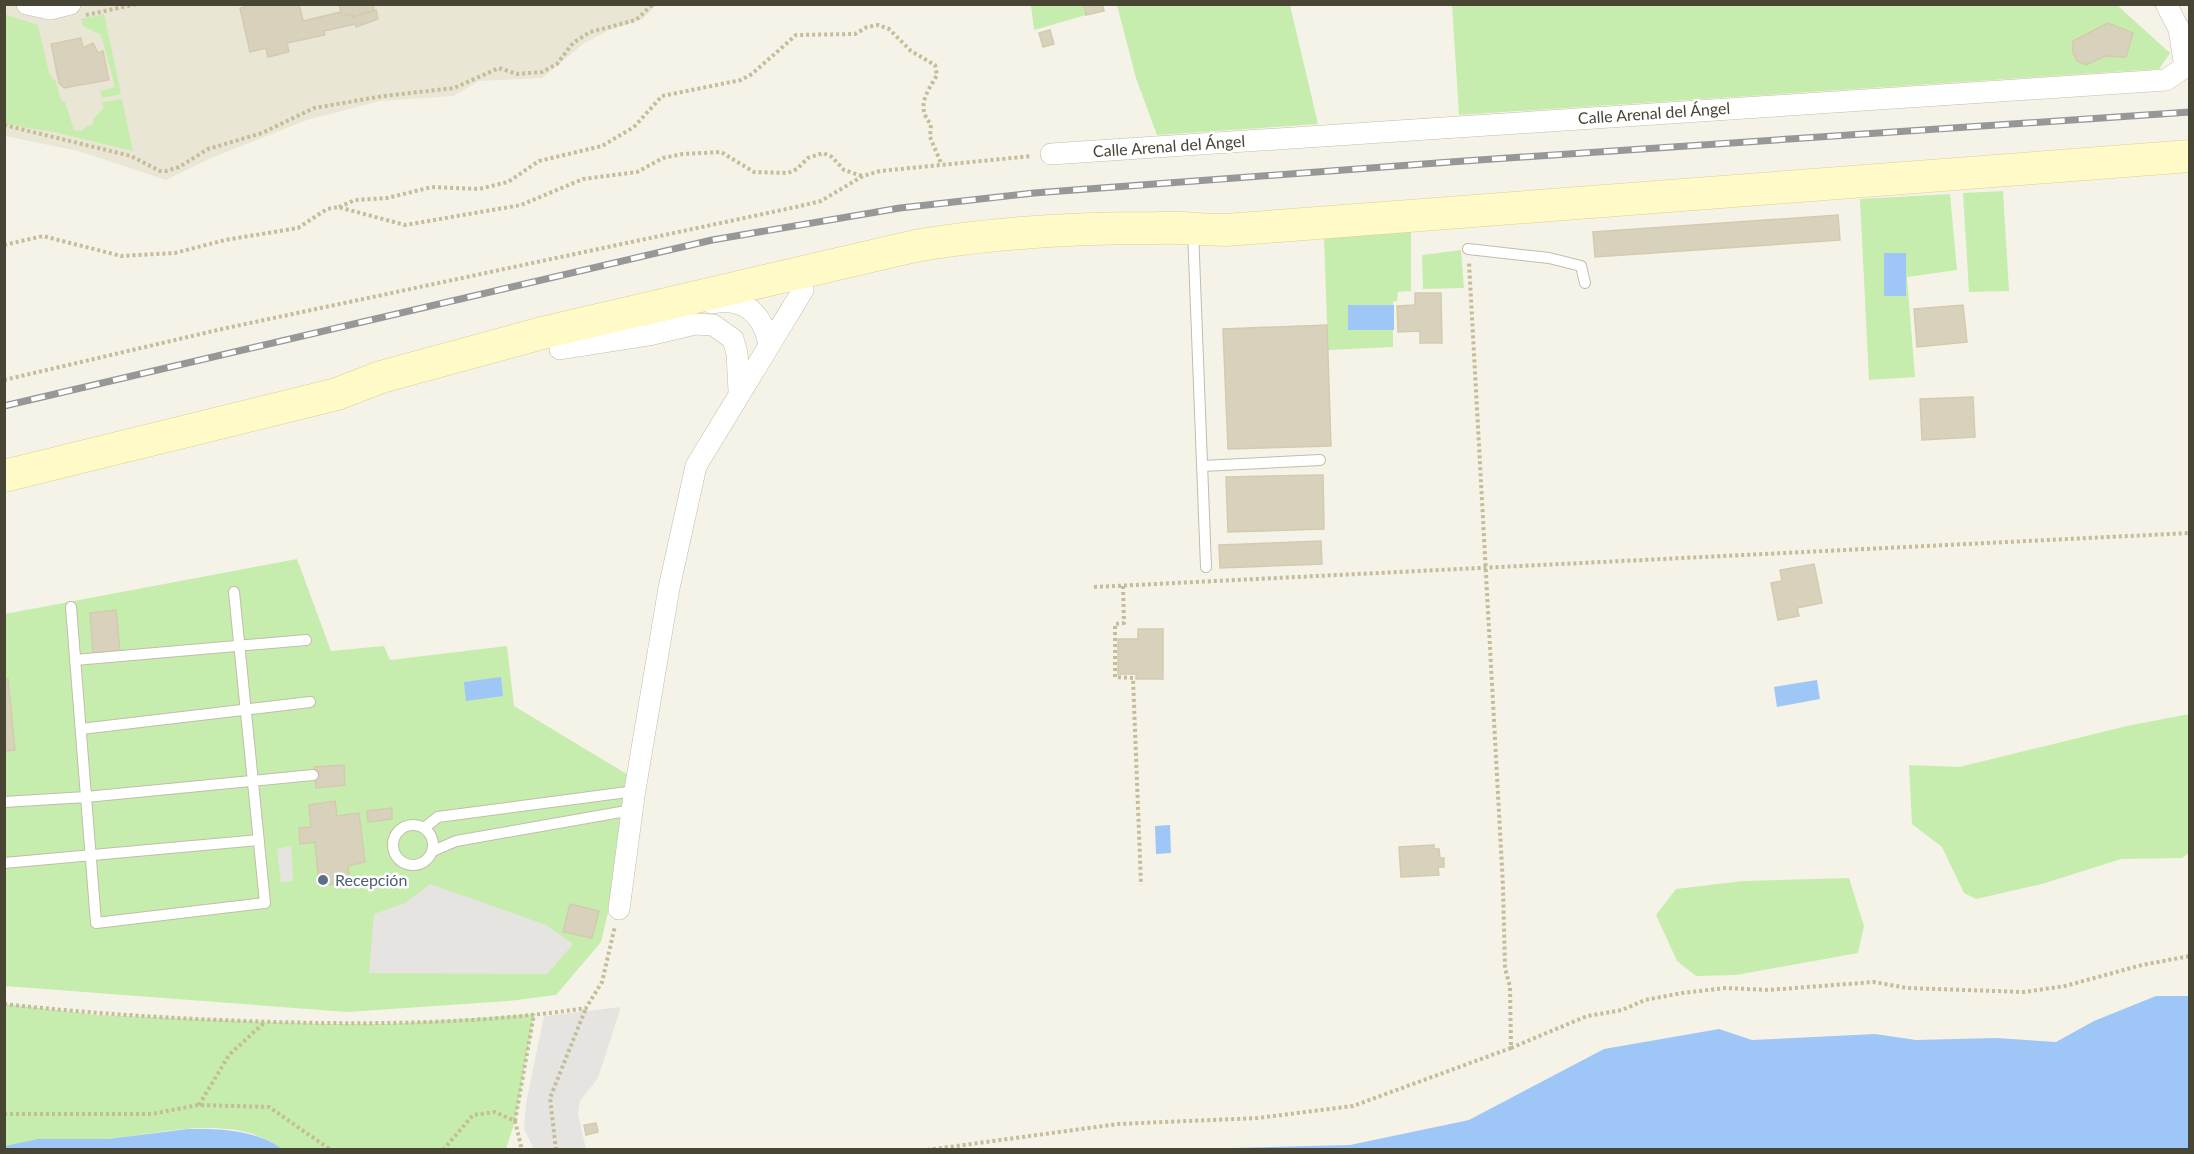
<svg xmlns="http://www.w3.org/2000/svg" width="2194" height="1154" viewBox="0 0 2194 1154" font-family="Lato,sans-serif">
	<rect width="100%" height="100%" fill="#f5f3e7"/>
	<path fill="#eae6d5" d="M5,5H656L643,19L607,31L583,44L542,78L479,81L453,96L380,101L307,120L211,158L166,180L78,151L5,136Z"/>
	<path fill="#c6edad" d="M1031,5H1084L1086,15L1034,30Z
		M1117,5H1290L1318,124L1157,135L1136,78Z
		M1452,5H2117L2170,53L2159,69L1459,115Z
		M4,14L38,25L49,73L56,82L61,100L65,102L74,130L82,131L86,126L93,125V119L103,109V102L122,99L133,151L54,132L5,124Z
		M104,14L121,94L102,98L100,91L115,87L101,35L83,26L81,19Z
		M2003,191L2009,291L1969,292L1963,193Z
		M1950,194L1957,270L1907,277L1915,377L1869,380L1860,199Z
		M1411,230V291L1398,292L1397,301L1393,302V347L1328,350L1324,236Z
		M1461,250L1464,288L1423,289L1422,255Z
		M297,559L331,651L384,646L390,660L507,646L514,706L635,779L623,850L601,942L556,995L509,1001L347,1012L5,986V614Z
		M2189,714V853L2182,858L2121,859L2042,884L1976,899L1964,893L1942,847L1912,824L1909,765L1959,767L2127,726Z
		M1849,878L1864,926L1858,953L1736,975L1696,976L1677,961L1656,915L1676,889L1743,881Z
		M5,1004L98,1015L325,1024H389L534,1014L515,1121L506,1149H282C233,1112 162,1134 106,1139C72,1142 38,1144 5,1146Z"/>
	<path fill="#e6e4e0" d="M291,846L293,881L281,882L277,849Z
		M430,884L546,925L573,944L547,974L369,973L374,914L405,903Z
		M621,1007L598,1078L580,1101L578,1114L586,1149H534L524,1129L526,1103L544,1016Z"/>
	<path fill="#9ec6f7" d="M1884,253H1906V296H1884Z
		M1348,305H1394V330H1348Z
		M501,677L503,696L466,701L464,682Z
		M1817,680L1820,699L1777,707L1774,687Z
		M1170,825L1171,853L1156,854L1155,826Z
		M2156,996H2189V1149H1195L1350,1145L1469,1120L1604,1049L1719,1029L1752,1040L1875,1034L1916,1040L1996,1038L2056,1042L2094,1021Z
		M188,1129C220,1129 255,1129 282,1149H5V1146L38,1139H108Z"/>
	<path fill="#d8d1bc" stroke="#d4cbae" stroke-width="1.5" d="M257,4H299L303,21L341,12L342,16L352,14L353,17L376,10L378,19L356,27V24L324,31L325,35L287,43L289,52L268,57L266,48L250,52L240,8Z
		M339,4H373L374,10L353,17L352,14L342,16Z
		M1084,4H1102L1104,11L1086,15Z
		M2108,23L2133,33L2126,57L2105,56L2086,65L2077,61L2073,53V41Z
		M1050,30L1054,44L1043,47L1039,33Z
		M81,38L83,48L93,43L98,53L103,51L109,80L64,88L59,83L51,44Z
		M1838,215L1840,240L1595,257L1593,232Z
		M1415,293H1441L1442,343H1420V331L1398,332L1397,306L1415,305Z
		M1963,305L1967,342L1917,347L1914,309Z
		M1327,325L1331,446L1228,449L1223,329Z
		M1973,397L1975,437L1922,440L1920,399Z
		M1323,475L1324,529L1228,532L1226,477Z
		M1321,541L1322,564L1220,568L1219,545Z
		M1814,564L1822,603L1797,608L1799,616L1778,620L1771,583L1782,581L1780,570Z
		M116,610L120,651L93,653L90,613Z
		M1138,629H1163V679H1136V674H1118V639H1138Z
		M8,679L15,750L4,751V680Z
		M344,765L345,785L316,788L314,767Z
		M335,801L337,816L359,813L365,862L348,866L350,882L319,886L315,842L300,844L299,828L311,827L309,805Z
		M392,808V819L368,822L367,811Z
		M1434,845V849H1439L1440,858H1444V867H1438L1439,875L1401,877L1399,847Z
		M570,904L599,911L592,938L563,932Z
		M596,1123L598,1132L586,1135L584,1125Z"/>
	<g fill="none" stroke-linecap="round" stroke-linejoin="round">
		<defs>
			<path id="lane" d="M1193,230L1206,567
				M1468,249L1549,258L1581,266L1585,283
				M1202,466L1320,460
				M71,607L96,923L265,903L234,592
				M75,660L306,640
				M81,729L310,702
				M4,802L86,797L313,775
				M393 845a20 20 0 1 1 40 0a20 20 0 1 1-40 0Z
				M424,828L438,817L635,791
				M433,851L456,841L632,810
				M4,863L259,840"/>
			<path id="street" d="M27,4L50,9L70,4
				M1051,154L2166,80L2185,67L2179,29L2166,4
				M712,303C744,297 762,313 769,343
				M560,349L649,335L695,324L713,325L733,339L737,353L739,391
				M619,909L634,796L669,588L696,466L803,290"/>
			<path id="secondary" d="M4,476L337,394L381,377L546,332L915,246C995,232 1076,228 1158,228C1180,227 1203,230 1226,230L2190,156"/>
		</defs>
		<use href="#lane" stroke="#c2bda9" stroke-width="12"/>
		<use href="#street" stroke="#c2bda9" stroke-width="22"/>
		<use href="#secondary" stroke="#d9d193" stroke-width="33"/>
		<path stroke="#c5bc99" stroke-width="4" stroke-dasharray="3 3" stroke-linecap="butt" d="M86,15L137,4
			M4,125L131,156L160,171H166L179,167L208,149L262,133L314,108L384,96L454,88L499,68L517,74L542,72L557,64L573,43L590,32L636,20L653,4
			M339,207L355,200L387,198L432,187L479,189L508,182L539,161L602,146L634,127L662,96L741,80L752,74L796,35L855,34L867,27L878,25L889,29L911,51L935,65L937,75C928,91 915,107 931,124L930,137L941,163
			M4,245L43,236L121,256L175,253L225,240L298,228L327,209L338,207L405,225L521,205L583,179L637,172L663,158L683,154L721,152L754,172L788,173L797,169L808,158L823,153L832,157L844,170L862,176
			M4,380L222,329L796,207L821,201L863,176L880,171L1032,156
			M1123,586L1124,623L1115,624V677L1133,678L1141,885
			M1094,587L2190,533
			M4,1004C85,1013 164,1018 245,1021C359,1025 474,1025 586,1008L602,982L615,926
			M1511,1048L1587,1016L1622,1010L1645,1000L1682,993L1726,988L1768,990L1874,982L1907,988L2024,992L2065,986L2142,965L2190,956
			M199,1105L229,1055L265,1022
			M4,1114H152L198,1105L269,1107L331,1150
			M515,1121L534,1014
			M443,1150L473,1115L495,1112L515,1121L522,1150
			M556,1150L550,1098L586,1008
			M927,1150L1118,1124L1258,1118L1353,1106L1511,1048L1510,987L1505,968L1503,886L1469,262"/>
		<use href="#lane" stroke="#fff" stroke-width="10"/>
		<use href="#street" stroke="#fff" stroke-width="21"/>
		<use href="#secondary" stroke="#fffac8" stroke-width="32"/>
		<defs>
			<path id="rail" d="M4,406L712,240L900,208L1034,193L1464,161L2190,112"/>
		</defs>
		<use href="#rail" stroke="#979797" stroke-width="7"/>
		<use href="#rail" stroke="#fff" stroke-width="4.5" stroke-dasharray="14" stroke-linecap="butt"/>
	</g>
	<circle fill="#5c6f8a" stroke="#fff" stroke-width="2" cx="323" cy="880" r="6"/>
	<g text-anchor="middle" stroke-width="5" stroke-linejoin="round" paint-order="stroke">
		<g font-size="16" fill="#494535" stroke="#fff">
			<text transform="translate(1654 113) rotate(-4)" y="6">Calle Arenal del Ángel</text>
			<text transform="translate(1169 146) rotate(-4)" y="6">Calle Arenal del Ángel</text>
		</g>
		<g font-size="16" fill="#4e5e75" stroke="#fff" text-anchor="start">
			<text x="335" y="886">Recepción</text>
		</g>
	</g>
	<rect width="2194" height="1154" fill="none" stroke="#494535" stroke-width="12"/>
</svg>
